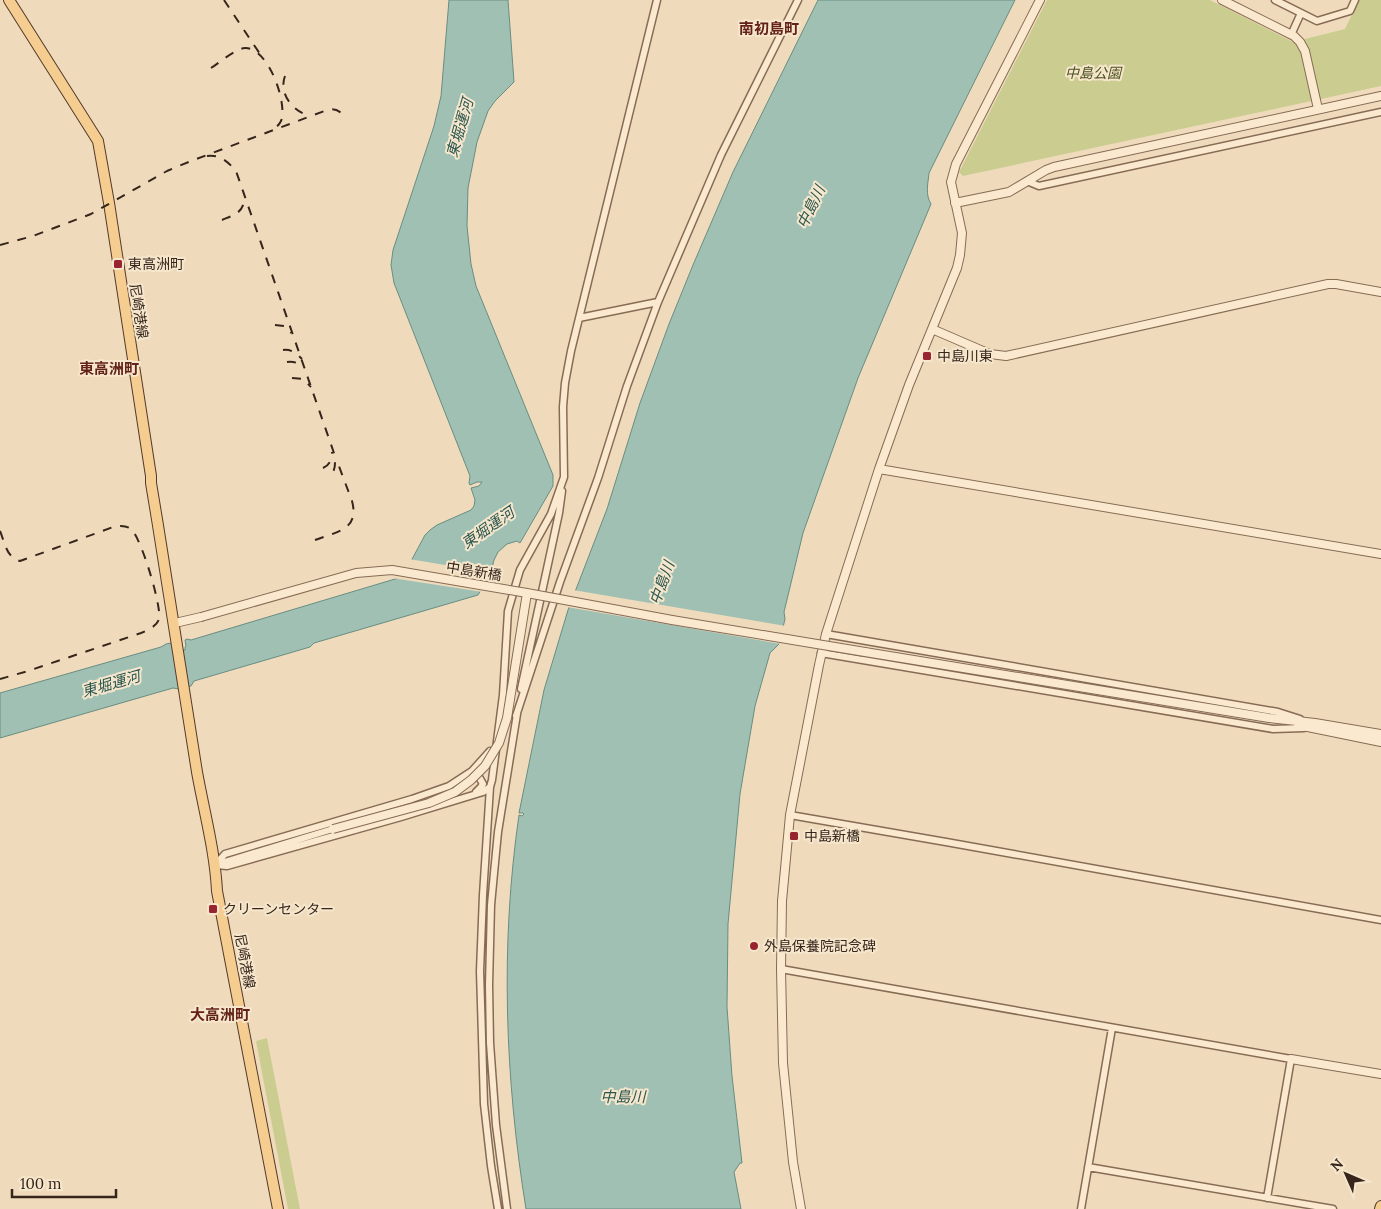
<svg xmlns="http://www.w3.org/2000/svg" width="1381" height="1209" viewBox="0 0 1381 1209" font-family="Lora,'Noto Sans JP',serif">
	<rect width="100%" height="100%" fill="#efdbbc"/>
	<path fill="#cbcd90" d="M1047,0H1210L1293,42L1345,29L1359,0H1381V86L963,176L959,172Z
		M267,1038L300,1209H288L256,1041Z"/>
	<path fill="#a0c0b4" stroke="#688d81" d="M449,0H508L514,82L495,101L488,111L477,142L468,188L467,226L471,264L476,286L553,475V486L520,543L517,541L507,544L498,552L494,560L491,572L478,595L314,643L310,647L194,681L191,686L179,689L173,688L0,738V693L161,647L166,644L171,643L173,651L185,650V647L186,646L185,640L187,639L191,640L395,579L403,576L425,535L430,530L437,525L471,510L474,506L475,500L471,488L479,486L482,482H477L470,485L469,483L470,476L394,283L391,265L393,250L434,126L441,96Z
		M818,0H1015L929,173C928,184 925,194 931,204L858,378L803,533L784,612L785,619L779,644L770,653L755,706L740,794L728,924L727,1007L732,1076L742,1163H740L734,1172L741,1209H526C505,1079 500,945 519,815L522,816L524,814L523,813H519L544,690L568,610L607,509L640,403L669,324L693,265L733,172Z"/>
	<path fill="#efdbbc" d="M409,559L493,573L483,592L392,578L404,573Z
		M573,590L786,626L781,644L567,607Z"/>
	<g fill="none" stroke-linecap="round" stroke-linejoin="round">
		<defs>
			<path id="minor" d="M1275,0L1317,21L1350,11L1355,0
				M1291,35L1301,13
				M1027,181L1039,186L1381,112
				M579,318L658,302
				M826,634L1278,712L1300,719
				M821,653L1273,729L1304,728
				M521,689L559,513L562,491
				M516,716L560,582L598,478L627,386L658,302L721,155L798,0
				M473,776L479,777L483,784L481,787L476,792
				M790,815L946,842L1381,920
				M218,864L333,829
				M215,865L225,854L412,799L449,786L472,771L490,751
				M215,865L227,866L401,817L483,792L490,787
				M781,969L1291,1059L1267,1198
				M1088,1167L1333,1209
				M498,1209L491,1166L484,1104L480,971L483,895L490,787L492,780L503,695L508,611L520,570L551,514L564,477L563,407L565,383L571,351L657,0
				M507,1209L496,1125L490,1043L489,985L491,905L494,873L498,832L517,714
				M1081,1209L1112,1028"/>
			<path id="tertiary" d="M1222,0L1294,36L1300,42L1305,51L1318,109
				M955,203L1009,192L1046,170L1054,167L1381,96
				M932,329L990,354L1006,356L1328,284H1336L1381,292
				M879,469L1381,554
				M175,623L201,617
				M865,652L1269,718L1315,723L1381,734
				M1298,725L1381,742
				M1291,1059L1381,1074
				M801,1209L793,1162L783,1063L781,969L782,901L790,815L819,665L826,634L879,469L909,385L957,268L960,255L962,233L951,182L956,164L1040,0"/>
			<path id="primary" d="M9,0L98,141L109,203L151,476V483C167,579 182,675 197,772C204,811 215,851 217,891L278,1209
				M1380,1209L1381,1206"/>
		</defs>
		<use href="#minor" stroke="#876b55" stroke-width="9"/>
		<use href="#tertiary" stroke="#876b55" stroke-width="10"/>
		<use href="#primary" stroke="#543a2a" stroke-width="12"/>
		<use href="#minor" stroke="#fae9cf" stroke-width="6"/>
		<use href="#tertiary" stroke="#fae9cf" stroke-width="8"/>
		<use href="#primary" stroke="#f5cd91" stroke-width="10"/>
		<path stroke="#35251b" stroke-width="2" stroke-dasharray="9 9" stroke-linecap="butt" d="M224,0L260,54
			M211,68C219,63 235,49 245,48C268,47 288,103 281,121C279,125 277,127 273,129
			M285,76C278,94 294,113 311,116
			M207,156C220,154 228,162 236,171L335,456C335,467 336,470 328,478
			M222,220C236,214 243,213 245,197
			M0,245L33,236L91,214L167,171L191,161L327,110C336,108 339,111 345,116
			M275,325L284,326L291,333
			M283,350C291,349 296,353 302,359
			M287,362C294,361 299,363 305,368
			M292,378L303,379L311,387
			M323,468C330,465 332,459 332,452
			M0,531C5,543 6,557 20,561L116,526C121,526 126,525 131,529C141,537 162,607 159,619C157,626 148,630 141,633L28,671L0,679
			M315,540C336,532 360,530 352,501L337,461"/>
		<defs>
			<path id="tertiary-bridge" d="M201,617L356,573L392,570L527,593L672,620L865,652
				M333,829L429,803L455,792L471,780L485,766L499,743L507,718L527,593"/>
		</defs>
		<use href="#tertiary-bridge" stroke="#876b55" stroke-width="10" stroke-linecap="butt"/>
		<use href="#tertiary-bridge" stroke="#fae9cf" stroke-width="8"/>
	</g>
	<g fill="#97242e" stroke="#f6e6cc" stroke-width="2">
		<rect x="113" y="259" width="10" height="10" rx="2.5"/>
		<rect x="922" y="351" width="10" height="10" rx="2.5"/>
		<rect x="789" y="831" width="10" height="10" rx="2.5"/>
		<rect x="208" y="904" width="10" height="10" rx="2.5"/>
		<circle cx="754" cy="946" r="5"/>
	</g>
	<g text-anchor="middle" stroke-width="4" stroke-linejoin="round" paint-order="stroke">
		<g font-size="14" font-style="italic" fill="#4a5220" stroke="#f6e6cc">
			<text x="1093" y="78">中島公園</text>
		</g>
		<g font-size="14" fill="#35251b" stroke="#f6e6cc" text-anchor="start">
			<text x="128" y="269">東高洲町</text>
			<text x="937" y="361">中島川東</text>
			<text x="804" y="841">中島新橋</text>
			<text x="223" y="914">クリーンセンター</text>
			<text x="764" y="951">外島保養院記念碑</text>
		</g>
		<g font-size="14" fill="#35251b" stroke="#f6e6cc">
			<text transform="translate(139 311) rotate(81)" y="5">尼崎港線</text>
			<text transform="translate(474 571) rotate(9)" y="5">中島新橋</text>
			<text transform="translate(245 961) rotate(79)" y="5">尼崎港線</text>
		</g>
		<g font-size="15" font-weight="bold" fill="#632219" stroke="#f6e6cc">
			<text x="769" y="34">南初島町</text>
			<text x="109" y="374">東高洲町</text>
			<text x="220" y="1020">大高洲町</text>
		</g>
		<g font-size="15" font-style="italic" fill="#29564f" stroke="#f6e6cc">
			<text transform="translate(460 128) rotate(-74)" y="5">東堀運河</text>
			<text transform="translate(811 207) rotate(-64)" y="5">中島川</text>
			<text transform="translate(488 528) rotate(-35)" y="5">東堀運河</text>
			<text transform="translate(662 583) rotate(-70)" y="5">中島川</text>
			<text transform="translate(111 684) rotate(-16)" y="5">東堀運河</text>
			<text x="623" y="1102">中島川</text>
		</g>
	</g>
	<g transform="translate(1346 1174) rotate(315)" stroke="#f6e6cc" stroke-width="4" paint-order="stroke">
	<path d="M0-4L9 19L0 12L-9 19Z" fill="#35251b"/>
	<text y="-8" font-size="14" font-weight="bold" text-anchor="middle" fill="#35251b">N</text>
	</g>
	<path d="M12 1189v8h104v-8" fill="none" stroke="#35251b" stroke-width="2.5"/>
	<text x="20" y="1189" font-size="15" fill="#35251b" stroke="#f6e6cc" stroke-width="4" paint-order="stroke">100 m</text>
</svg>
